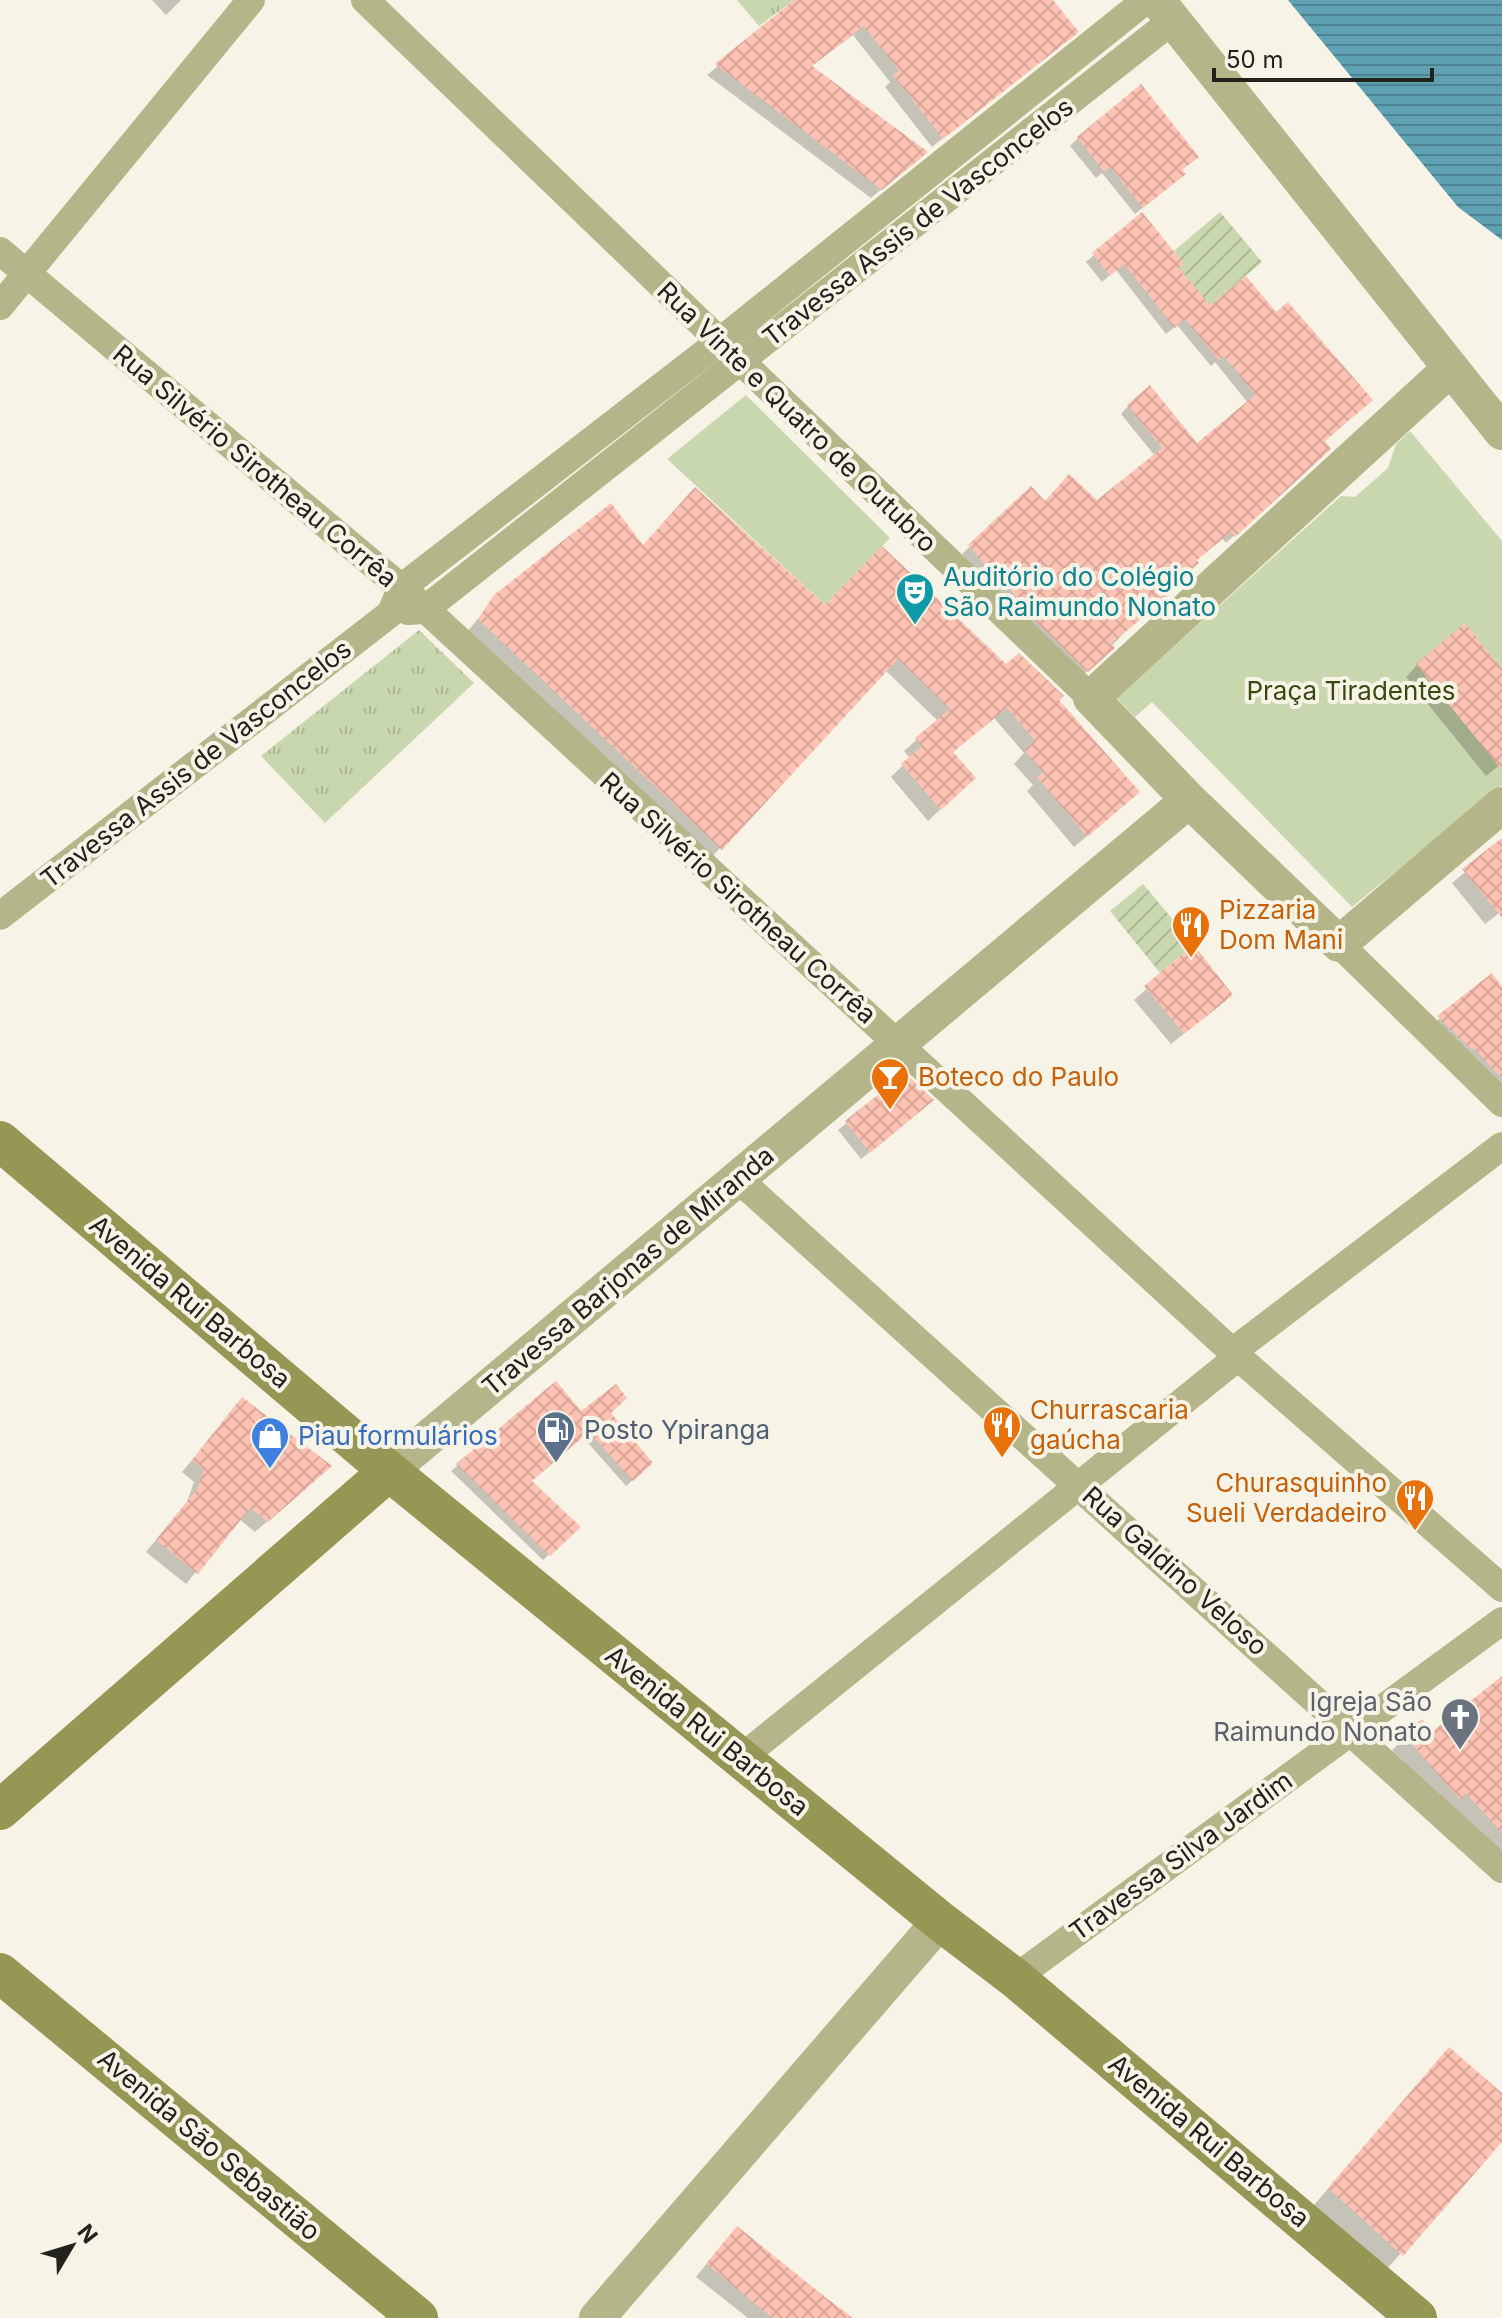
<svg xmlns="http://www.w3.org/2000/svg" width="1502" height="2318" viewBox="0 0 1502 2318" font-family="Inter,sans-serif">
	<defs>
		<pattern id="grass-tufts" width="24" height="20" patternUnits="userSpaceOnUse" patternTransform="scale(2)"><rect width="24" height="20" fill="#c9d7ae"/><path d="M3 7l-1-3M5 7V3M7 7l1-3M15 17l-1-3M17 17v-4M19 17l1-3" fill="none" stroke="#acb895"/></pattern>
		<pattern id="garden-furrows" width="10" height="10" patternUnits="userSpaceOnUse" patternTransform="scale(2)"><rect width="10" height="10" fill="#c9d7ae"/><path d="M-1 1l2-2M0 10L10 0M9 11l2-2" fill="none" stroke="#acb895"/></pattern>
		<pattern id="water-rules" width="6" height="5" patternUnits="userSpaceOnUse" patternTransform="scale(2)"><rect width="6" height="5" fill="#5fa1b3"/><path d="M0 2.5h6" fill="none" stroke="#4e8391"/></pattern>
		<pattern id="building-cross-hatch" width="8" height="8" patternUnits="userSpaceOnUse" patternTransform="scale(2)"><rect width="8" height="8" fill="#fdc2b2"/><path d="M0 0l8 8M0 8l8-8" fill="none" stroke="#d9a699"/></pattern>
	</defs>
	<rect width="100%" height="100%" fill="#f7f4e7"/>
	<path fill="url(#grass-tufts)" d="M737,0H794L759,26Z
		M419,630L474,683L325,823L261,756Z"/>
	<path fill="#c9d7ae" d="M746,395L890,538L825,605L667,459Z
		M1410,431L1502,541V785L1352,907L1152,702L1135,717L1117,698L1341,496L1355,497L1388,468L1396,444Z"/>
	<path fill="url(#garden-furrows)" d="M1220,212L1262,262L1209,306L1179,268L1183,263L1174,251Z
		M1143,884L1194,945L1160,973L1110,911Z"/>
	<path fill="url(#water-rules)" d="M1288,0H1502V240L1458,207Z"/>
	<path fill="#0003" d="M152,0H181L166,15Z
		M797,0H1051L1067,41L932,147L885,87L890,82L853,35L810,67L916,161L871,198L707,75Z
		M1078,138L1181,170L1176,181L1135,214L1102,173L1096,178L1070,146Z
		M1094,255L1176,268L1323,442L1321,456L1226,543L1222,538L1195,561L1080,678L1024,624L980,567L976,571L962,554L1030,489L1044,504L1097,503L1155,456L1121,414L1128,406L1197,446L1248,403L1215,362L1211,366L1177,325L1166,334L1116,270L1102,282L1086,262Z
		M642,548L1006,666L1057,701L1125,804L1074,847L1027,791L1033,785L1014,764L1024,753L994,718L952,753L961,790L928,821L891,777L910,758L904,751L938,721L885,670L709,860L467,632L496,597Z
		M1417,665L1502,672V763L1486,776L1406,677Z
		M1502,842V911L1485,924L1452,883Z
		M1193,948L1219,1006L1171,1044L1134,1000Z
		M1491,976L1502,990V1103L1427,1029Z
		M905,1076L924,1108L861,1159L838,1130Z
		M556,1384L581,1413H608L645,1469L626,1486L582,1436L530,1482L578,1527L543,1560L451,1471Z
		M242,1400L318,1477L255,1532L239,1519L186,1584L146,1552L187,1502L194,1482L182,1472Z
		M1502,1678V1861L1392,1750L1422,1722L1432,1734Z
		M1449,2049L1502,2096V2139L1386,2270L1314,2205Z
		M726,2240L851,2318H748L696,2277Z"/>
	<path fill="url(#building-cross-hatch)" d="M794,0H1053L1079,32L943,139L893,75L899,71L864,26L812,66L928,152L882,190L715,64Z
		M1141,84L1199,157L1182,170L1186,174L1143,208L1110,167L1104,172L1077,137Z
		M1142,212L1184,264L1179,268L1210,305L1246,276L1276,312L1288,302L1373,400L1325,441L1331,449L1235,537L1231,532L1197,560L1199,563L1167,591L1170,594L1111,644L1115,648L1088,672L1031,617L989,561L985,565L968,545L1031,486L1045,501L1069,474L1097,500L1162,448L1127,405L1150,385L1197,443L1255,395L1224,356L1219,360L1185,319L1175,328L1124,264L1110,276L1092,253Z
		M695,487L825,605L882,546L1006,664L1019,653L1064,696L1059,700L1140,792L1087,837L1037,777L1043,772L1024,750L1035,741L1007,708L953,752L976,778L941,810L901,764L922,746L915,738L950,709L898,659L722,850L478,619L494,595L611,503L643,545Z
		M1465,623L1502,669V770L1416,664Z
		M1502,838V918L1462,869Z
		M1194,945L1233,995L1184,1034L1144,986Z
		M1492,973L1502,987V1079L1474,1048L1472,1050L1437,1016Z
		M905,1073L934,1100L870,1153L845,1121Z
		M556,1381L581,1411L616,1384L627,1398L611,1413L653,1463L633,1481L589,1432L532,1481L581,1527L550,1556L456,1464Z
		M242,1397L332,1466L268,1522L250,1508L198,1574L156,1540L197,1489L204,1470L192,1460Z
		M1502,1676V1833L1466,1793L1459,1799L1404,1735L1422,1719L1433,1731Z
		M1449,2047L1502,2093V2142L1403,2256L1328,2188Z
		M737,2226L825,2297L853,2318H773L706,2264Z"/>
	<g fill="none" stroke-linecap="round" stroke-linejoin="round">
		<path stroke="#b4b68a" stroke-width="28" d="M365,0L1091,698
			M0,251L411,596L1238,1357L1502,1588
			M0,306L251,0
			M408,611L424,610L1173,20
			M0,916L391,613L401,588L719,342L1146,0
			M1339,944L1502,1103
			M738,1179L1502,1869
			M741,1758L1238,1357L1236,1349L1502,1146
			M1015,1978L1502,1621"/>
		<path stroke="#b4b68a" stroke-width="36" d="M1157,0L1502,432
			M1451,368L1091,698L1189,800L1339,944L1502,805
			M389,1471L1189,800
			M597,2318L940,1921"/>
		<path stroke="#959754" stroke-width="40" d="M0,1141L389,1471L940,1921L1015,1978L1417,2318
			M0,1810L389,1471
			M0,1973L418,2318"/>
	</g>
	<defs>
		<symbol id="theatre-pin" viewBox="-11 -11 22 30"><path d="M0 17L-7.5 6A9.5 9.5 0 1 1 7.5 6Z" fill="#0f9aa8" stroke="#f7f4e7"/><path d="M-5-5.5Q0-4 5-5.5V0Q5 5 0 6Q-5 5-5 0ZM-3.3-2.5H-1v1.5H-3.3ZM1-2.5H3.3v1.5H1ZM-2.8 1Q0 5.5 2.8 1Z" fill="#fff"/></symbol>
		<symbol id="restaurant-pin" viewBox="-11 -11 22 30"><path d="M0 17L-7.5 6A9.5 9.5 0 1 1 7.5 6Z" fill="#e8710a" stroke="#f7f4e7"/><path d="M-5-6h1v4h1v-4h1v4h1v-4h1v5L-1.5 .5V6h-2V.5L-5-1ZM5-6V6H3V1.5H1.5Q1.5-4 5-6Z" fill="#fff"/></symbol>
		<symbol id="bar-pin" viewBox="-11 -11 22 30"><path d="M0 17L-7.5 6A9.5 9.5 0 1 1 7.5 6Z" fill="#e8710a" stroke="#f7f4e7"/><path d="M-6-5H6L.8 .8V4.5H3.5V6h-7V4.5H-.8V.8Z" fill="#fff"/></symbol>
		<symbol id="fuel-pin" viewBox="-11 -11 22 30"><path d="M0 17L-7.5 6A9.5 9.5 0 1 1 7.5 6Z" fill="#5c6f8a" stroke="#f7f4e7"/><path d="M-5.5-6h7V0h2V4h1.3V-2.5L3-4.5l.8-.8L6-3V5H2.5V1h-1V6h-7ZM-4.2-4.7v3.2H.2V-4.7Z" fill="#fff"/></symbol>
		<symbol id="shop-pin" viewBox="-11 -11 22 30"><path d="M0 17L-7.5 6A9.5 9.5 0 1 1 7.5 6Z" fill="#3f7fe0" stroke="#f7f4e7"/><path d="M-5-2.5h2.3a2.7 3.5 0 0 1 5.4 0H5L5.5 6h-11ZM-1.5-2.5h3a1.5 2.3 0 0 0-3 0Z" fill="#fff"/></symbol>
		<symbol id="church-pin" viewBox="-11 -11 22 30"><path d="M0 17L-7.5 6A9.5 9.5 0 1 1 7.5 6Z" fill="#6b7280" stroke="#f7f4e7"/><path d="M-1.2-6h2.4v3.5h3.3v2.4h-3.3V6h-2.4V-.1h-3.3v-2.4h3.3Z" fill="#fff"/></symbol>
	</defs>
	<g fill-rule="evenodd">
		<use href="#theatre-pin" x="893" y="570" width="44" height="60"/>
		<use href="#restaurant-pin" x="1169" y="903" width="44" height="60"/>
		<use href="#bar-pin" x="868" y="1055" width="44" height="60"/>
		<use href="#restaurant-pin" x="980" y="1403" width="44" height="60"/>
		<use href="#fuel-pin" x="534" y="1408" width="44" height="60"/>
		<use href="#shop-pin" x="248" y="1414" width="44" height="60"/>
		<use href="#restaurant-pin" x="1393" y="1476" width="44" height="60"/>
		<use href="#church-pin" x="1438" y="1695" width="44" height="60"/>
	</g>
	<g text-anchor="middle" stroke-width="8" stroke-linejoin="round" paint-order="stroke">
		<g font-size="26" fill="#23221d" stroke="#f7f4e7">
			<text transform="translate(918 222) rotate(-38)" y="9">Travessa Assis de Vasconcelos</text>
			<text transform="translate(797 417) rotate(44)" y="9">Rua Vinte e Quatro de Outubro</text>
			<text transform="translate(255 466) rotate(40)" y="9">Rua Silvério Sirotheau Corrêa</text>
			<text transform="translate(196 764) rotate(-38)" y="9">Travessa Assis de Vasconcelos</text>
			<text transform="translate(738 898) rotate(42)" y="9">Rua Silvério Sirotheau Corrêa</text>
			<text transform="translate(628 1271) rotate(-40)" y="9">Travessa Barjonas de Miranda</text>
			<text transform="translate(190 1302) rotate(40)" y="9">Avenida Rui Barbosa</text>
			<text transform="translate(1175 1571) rotate(42)" y="9">Rua Galdino Veloso</text>
			<text transform="translate(707 1731) rotate(39)" y="9">Avenida Rui Barbosa</text>
			<text transform="translate(1181 1856) rotate(-36)" y="9">Travessa Silva Jardim</text>
			<text transform="translate(1209 2141) rotate(40)" y="9">Avenida Rui Barbosa</text>
			<text transform="translate(209 2145) rotate(40)" y="9">Avenida São Sebastião</text>
		</g>
		<g font-size="26" fill="#0d838f" stroke="#f7f4e7" text-anchor="start">
			<text x="943" y="586">Auditório do Colégio<tspan x="943" dy="30">São Raimundo Nonato</tspan></text>
		</g>
		<g font-size="26" fill="#3b4911" stroke="#f7f4e7">
			<text x="1351" y="700">Praça Tiradentes</text>
		</g>
		<g font-size="26" fill="#c56008" stroke="#f7f4e7" text-anchor="start">
			<text x="1219" y="919">Pizzaria<tspan x="1219" dy="30">Dom Mani</tspan></text>
			<text x="918" y="1086">Boteco do Paulo</text>
			<text x="1030" y="1419">Churrascaria<tspan x="1030" dy="30">gaúcha</tspan></text>
			<text x="1387" y="1492" text-anchor="end">Churasquinho<tspan x="1387" dy="30">Sueli Verdadeiro</tspan></text>
		</g>
		<g font-size="26" fill="#4e5e75" stroke="#f7f4e7" text-anchor="start">
			<text x="584" y="1439">Posto Ypiranga</text>
		</g>
		<g font-size="26" fill="#366cbe" stroke="#f7f4e7" text-anchor="start">
			<text x="298" y="1445">Piau formulários</text>
		</g>
		<g font-size="26" fill="#5b616d" stroke="#f7f4e7" text-anchor="end">
			<text x="1432" y="1711">Igreja São<tspan x="1432" dy="30">Raimundo Nonato</tspan></text>
		</g>
	</g>
	<g transform="translate(72 2246) rotate(52)" stroke="#f7f4e7" stroke-width="6" paint-order="stroke">
	<path d="M0-6L14 30L0 20L-14 30Z" fill="#23221d"/>
	<text y="-12" font-size="22" font-weight="bold" text-anchor="middle" fill="#23221d">N</text>
	</g>
	<path d="M1214 68v12h218v-12" fill="none" stroke="#23221d" stroke-width="4"/>
	<text x="1226" y="68" font-size="24" fill="#23221d" stroke="#f7f4e7" stroke-width="6" paint-order="stroke">50 m</text>
</svg>
